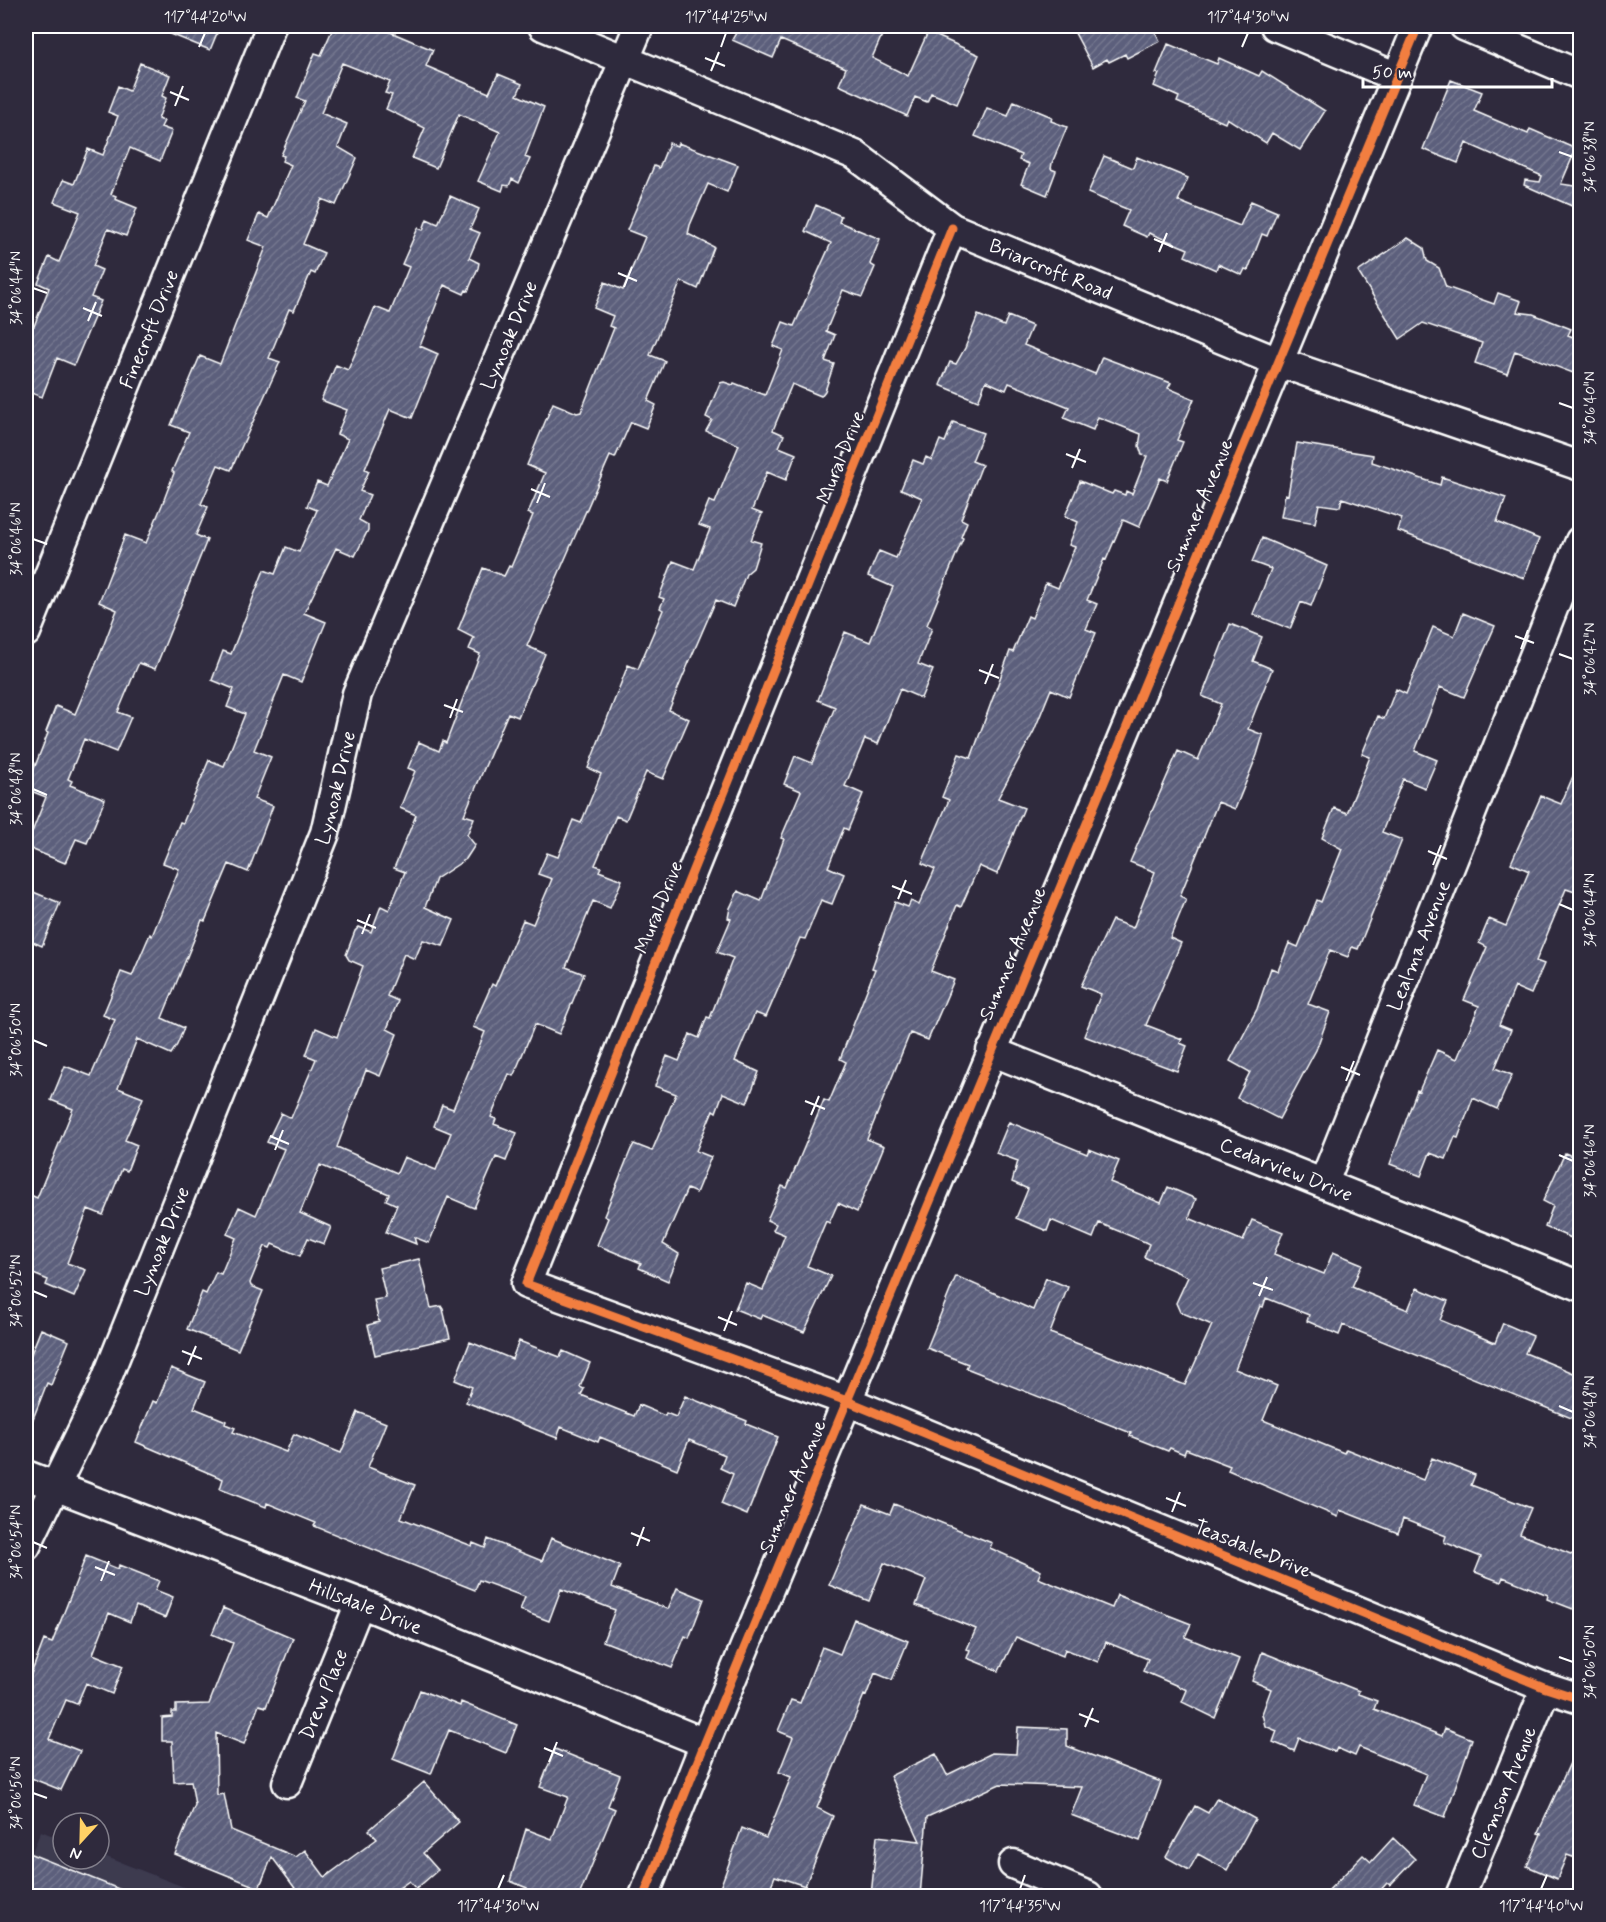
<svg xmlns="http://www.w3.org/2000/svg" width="1606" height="1922" viewBox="0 0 1606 1922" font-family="Mynerve,sans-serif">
	<defs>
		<pattern id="building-hatch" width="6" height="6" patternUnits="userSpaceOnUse" patternTransform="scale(1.5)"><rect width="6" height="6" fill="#5b5f7b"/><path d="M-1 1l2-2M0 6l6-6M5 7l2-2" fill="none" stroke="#74778f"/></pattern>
	</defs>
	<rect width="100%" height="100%" fill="#2f2a3d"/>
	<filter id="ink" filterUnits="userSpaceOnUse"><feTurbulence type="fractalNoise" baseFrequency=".0167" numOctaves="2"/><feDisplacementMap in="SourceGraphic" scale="12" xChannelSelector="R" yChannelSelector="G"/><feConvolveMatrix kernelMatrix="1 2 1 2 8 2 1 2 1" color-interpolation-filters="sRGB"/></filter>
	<g filter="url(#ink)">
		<path fill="#3c3a50" d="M41,1831L63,1840V1859H99V1854L207,1896H26V1852L31,1854Z"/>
		<path fill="url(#building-hatch)" stroke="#fff" stroke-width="1.5" d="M151,26H220L210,50Z
			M334,26H390L388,31L433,50L426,66L489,93L498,74L522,84L517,95L544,107L525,157L530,159L519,183L512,179L509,186L504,185L502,191L478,181L500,132L459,114L436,168L412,158L425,128L386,109L392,95L385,93L390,82L342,63L321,113L347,124L338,147L357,158L336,205L322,199L303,244L324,253L315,274L311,272L294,311L289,309L269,358L280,362L231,470L218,465L201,504L208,507L196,535L207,540L155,669L139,663L137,667L118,712L131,717L116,752L84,739L68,779L72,781L70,785L105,799L87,843L76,839L65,863L26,847L46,797L26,789L48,733L46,732L56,706L75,714L101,652L117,610L99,602L125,535L146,543L162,505L174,473L172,471L189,432L171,425L200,356L220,364L234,328L266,247L248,240L259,214L268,218L291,165L282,161L284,156L281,155L305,101L297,98L315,53L321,55Z
			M740,26H886L872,58L908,76L928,32L979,55L957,104L931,93L927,102L915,97L907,116L839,85L846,68L781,40L773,58L732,40Z
			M1089,26H1152L1160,41L1127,58L1125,54L1109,62L1107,59L1093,67L1075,33Z
			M1168,44L1217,64L1219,58L1259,76L1262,71L1325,111L1300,150L1272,133L1266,143L1227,118L1225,123L1177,102L1179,97L1154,86L1159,74L1156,73Z
			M140,63L170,75L162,96L166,98L158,119L164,121L161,127L172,131L160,161L130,148L111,194L116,196L115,199L137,208L126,236L108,229L93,266L102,270L91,297L101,301L74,365L57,358L42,397L26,391V323L34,326L49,288L38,283L49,257L59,262L80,212L54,202L63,180L74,184L88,149L103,155L118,116L108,112L118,86L129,91Z
			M1451,80L1482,92L1474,111L1528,134L1530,129L1576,149L1561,184L1581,187V210L1524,185L1525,180L1540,182L1542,176L1466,143L1458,163L1423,149Z
			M1014,101L1052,117L1051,121L1067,127L1052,163L1051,169L1056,171L1047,195L1021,184L1029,164L1019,160L1021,155L975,136L987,108L1008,116Z
			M669,143L677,146L678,143L738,165L727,192L708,184L690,225L688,234L714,247L698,289L681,281L650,355L665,361L648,401L656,405L646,428L631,422L615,458L610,456L527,646L545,654L518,717L508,713L464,815L474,818L467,835L475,845L466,859L436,879L425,907L454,920L443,946L423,940L415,959L404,954L387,996L398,1001L387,1029L397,1034L380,1076L366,1070L337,1147L397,1173L404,1157L436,1170L451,1133L434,1126L442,1105L453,1109L485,1032L473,1027L492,984L495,986L523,920L533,924L552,879L538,874L547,853L558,857L573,820L581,823L601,774L588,768L628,665L638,669L663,610L660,608L664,599L659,597L673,561L694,569L710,529L699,525L709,501L715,503L739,445L706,431L712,420L706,417L720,383L724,382L733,385L734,383L765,395L783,350L773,346L783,322L794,326L831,243L805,231L816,205L841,216L839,222L880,239L870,264L875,267L862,297L843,290L826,331L835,335L825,361L834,364L825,391L821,396L792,384L773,430L784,435L779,447L796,454L786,480L767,472L752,510L762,514L751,540L761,543L753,568L746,574L733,607L716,600L684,674L669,710L689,719L663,779L646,772L626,820L616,816L595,865L601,867L599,871L622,880L610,908L593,901L566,967L584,974L559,1034L535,1024L516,1070L513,1076L509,1074L491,1117L496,1119L494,1124L517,1133L506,1161L496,1157L474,1208L448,1197L429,1243L414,1237L416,1244L386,1232L397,1205L386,1200L389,1194L320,1165L300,1213L331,1227L324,1244L308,1238L300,1256L272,1244L270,1248L265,1246L250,1283L251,1286L263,1291L238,1350L187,1329L202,1292L206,1294L216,1272L221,1274L236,1238L227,1234L239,1207L256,1215L284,1149L267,1142L281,1113L291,1118L316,1059L306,1055L316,1028L337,1037L363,966L349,960L346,955L355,931L359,927L371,932L381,906L389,910L405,872L394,868L416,815L400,808L415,771L408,768L419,742L439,751L443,741L446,743L480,654L469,649L474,638L458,630L483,568L504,576L509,566L511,567L533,515L528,513L545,473L527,465L553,403L577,413L581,412L614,328L609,326L613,316L594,308L605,282L623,290L645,237L627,230L654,166L659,168Z
			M1104,156L1133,168L1137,157L1188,178L1178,201L1240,226L1251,201L1277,212L1267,236L1262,234L1248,270L1245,269L1242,275L1218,264L1216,270L1185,256L1188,249L1149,233L1147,237L1122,226L1129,210L1088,193Z
			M450,196L479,209L470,229L480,233L469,258L479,263L478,268L468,291L466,290L464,294L444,285L420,346L438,354L412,418L390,409L365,469L369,471L360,491L370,495L359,520L368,525V530L355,556L336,548L304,613L326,622L301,682L284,675L254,750L271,757L254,799L273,806L248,872L229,864L205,921L202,920L162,1018L184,1028L177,1045L171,1054L137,1039L118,1088L143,1098L125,1140L137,1145L127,1171L122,1169L103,1215L88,1209L67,1263L86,1270L74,1297L46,1285L48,1280L26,1271V1193L37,1198L73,1109L51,1100L65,1066L91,1076L115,1020L103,1015L121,972L132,976L150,934L152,936L179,869L163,863L180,822L183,823L209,760L224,766L245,714L227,707L234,689L212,680L223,651L231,654L264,570L275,574L286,547L299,552L317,510L307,506L317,482L327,486L348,439L337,434L347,410L321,400L336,365L348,370L375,307L390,313L409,267L402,264L418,228L423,230L427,219L438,224Z
			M1408,238L1424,248L1427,261L1439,268L1446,287L1494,304L1498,293L1521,301L1517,312L1533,314L1571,329L1568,335L1581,340V376L1515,351L1507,374L1475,363L1482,343L1423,323L1400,339L1358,272Z
			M978,315L1004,326L1008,316L1032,326L1024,345L1095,374L1102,357L1171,383L1168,388L1194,399L1177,440L1183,442L1167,481L1160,478L1139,527L1123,520L1106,560L1104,559L1087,600L1097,604L1086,629L1096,633L1069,697L1051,689L1034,731L998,798L1024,808L997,874L979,866L961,907L957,905L931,971L954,980L928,1040L910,1033L867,1139L884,1146L857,1212L838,1203L829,1223L826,1221L807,1266L831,1276L804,1332L762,1315L760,1319L735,1309L746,1283L763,1290L785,1235L773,1230L776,1224L767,1220L782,1186L787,1188L824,1100L829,1102L846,1062L840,1059L875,969L872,968L895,902L908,907L911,901L919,905L935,869L922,863L949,800L942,797L959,754L971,758L1010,651L1013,652L1028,616L1032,618L1046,583L1058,588L1075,547L1069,545L1078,522L1065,516L1080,481L1112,494L1114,491L1125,495L1126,491L1132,494L1147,456L1142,455L1139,446L1141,434L1098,417L1093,430L1064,418L1069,407L1009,383L1006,390L986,381L978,401L940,385L950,362L956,364L965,348Z
			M953,422L983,433L972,461L982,465L961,519L967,522L961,537L963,538L927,625L932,628L918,664L933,670L921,698L900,689L878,744L865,739L845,786L863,794L848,830L844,828L828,867L844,874L832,904L821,900L805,939L800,938L766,1017L755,1013L735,1061L759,1072L747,1103L723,1093L716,1112L713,1110L696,1151L711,1157L696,1193L687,1189L663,1244L679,1254L668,1281L639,1268L641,1263L597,1245L608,1218L604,1216L631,1149L634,1144L652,1151L676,1094L655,1086L667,1056L679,1061L690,1034L699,1038L707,1017L710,1018L733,958L717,952L731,919L728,918L730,908L738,891L761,901L784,839L781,838L801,791L784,784L795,756L812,763L835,707L818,700L845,632L870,642L878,622L893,587L868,576L879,551L896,558L922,498L901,489L913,460L923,464L926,457L932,460L940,440L945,442Z
			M1297,443L1373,455L1372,462L1440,485L1442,477L1506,498L1497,522L1539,539L1524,578L1398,531L1402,518L1342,498L1340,507L1319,504L1315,523L1281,517L1285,494L1288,495Z
			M1262,538L1327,566L1311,606L1301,602L1290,629L1253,614L1271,569L1252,562Z
			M1463,613L1495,626L1464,697L1440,687L1415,751L1437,760L1425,788L1403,779L1382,832L1402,840L1358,949L1352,947L1348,957L1330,950L1308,1004L1330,1012L1316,1050L1279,1119L1237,1098L1250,1072L1230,1061L1257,1009L1271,968L1278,971L1289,943L1298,947L1317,900L1321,902L1342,849L1322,838L1334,808L1347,813L1370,757L1362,754L1378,716L1384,719L1396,689L1406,694L1433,627L1454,636Z
			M1230,624L1262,637L1253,661L1272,669L1248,729L1263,735L1257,755L1235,809L1218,802L1180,896L1186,899L1170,938L1181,943L1146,1025L1182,1039L1180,1043L1187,1046L1177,1071L1084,1036L1101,994L1081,986L1112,920L1133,928L1155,872L1130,862L1178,751L1198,760L1221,704L1202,696Z
			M1581,758V894L1566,889L1536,961L1544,964L1531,994L1515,987L1499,1025L1511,1030L1495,1068L1512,1075L1497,1109L1473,1098L1458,1138L1455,1137L1446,1159L1430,1153L1421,1176L1390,1164L1417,1090L1419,1091L1437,1050L1457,1059L1479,1006L1464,1000L1487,947L1479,943L1489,919L1506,926L1529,871L1511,863L1541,796L1561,804Z
			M26,889L60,903L42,946L26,939Z
			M1009,1122L1087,1154L1089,1149L1119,1161L1110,1182L1161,1203L1168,1187L1196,1199L1189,1218L1243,1241L1252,1220L1283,1232L1274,1254L1324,1274L1333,1252L1362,1264L1352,1287L1408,1310L1417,1288L1448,1301L1440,1320L1495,1343L1503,1323L1533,1336L1525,1353L1581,1376V1422L1343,1325L1339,1335L1307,1321L1309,1315L1266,1298L1263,1307L1260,1306L1235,1369L1277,1386L1263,1420L1344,1453L1346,1449L1423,1480L1432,1458L1475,1475L1471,1485L1531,1508L1520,1534L1581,1558V1591L1573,1609L1547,1599L1548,1595L1503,1577L1501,1582L1475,1572L1481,1557L1444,1542L1446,1536L1403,1519L1398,1533L1340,1510L1338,1517L1228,1470L1230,1466L1186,1449L1184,1454L1170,1448L1168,1451L1130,1436L1131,1433L966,1368L968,1364L927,1348L956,1276L1033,1310L1046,1278L1068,1287L1050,1333L1185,1385L1212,1325L1180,1312L1176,1303L1188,1277L1144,1257L1149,1244L1145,1242L1099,1223L1093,1238L1051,1220L1047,1231L1016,1218L1028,1189L1012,1182L1018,1161L996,1153Z
			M1565,1153L1581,1160V1242L1545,1227L1553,1206L1543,1201Z
			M419,1259L431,1308L441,1306L443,1309L450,1338L375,1355L368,1325L379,1322L374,1300L386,1298L379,1268Z
			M41,1329L69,1341L51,1385L47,1383L27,1434L26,1355L30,1356Z
			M519,1341L560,1357L563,1351L590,1363L580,1387L584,1389L581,1395L634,1416L639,1405L665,1416L666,1413L676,1417L685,1396L747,1421L746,1424L778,1437L747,1515L721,1504L733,1474L720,1468L725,1455L689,1440L677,1469L600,1437L598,1442L561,1427L557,1438L466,1402L472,1387L455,1380L470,1342L512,1359Z
			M171,1368L205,1382L194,1408L226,1421L225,1424L235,1428L233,1432L286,1452L294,1434L341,1453L358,1412L386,1423L368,1467L415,1485L401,1518L472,1546L473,1543L485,1548L488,1539L542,1561L551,1538L620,1566L612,1587L668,1609L677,1588L704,1599L689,1638L685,1636L672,1668L603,1641L615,1610L561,1589L549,1621L520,1610L525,1597L479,1580L475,1590L314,1526L316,1523L267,1503L266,1507L220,1489L223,1479L136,1442L153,1401L157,1403Z
			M864,1504L890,1514L894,1504L992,1543L990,1548L1041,1571L1038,1578L1112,1608L1117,1595L1191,1624L1185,1637L1239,1659L1215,1718L1182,1702L1187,1690L1143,1671L1148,1659L1106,1642L1098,1662L1065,1649L1063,1656L1016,1637L999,1671L967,1658L970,1650L967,1649L976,1629L916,1605L926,1580L884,1563L869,1601L829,1585Z
			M86,1556L118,1569L119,1565L159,1581L155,1590L173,1597L165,1618L136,1606L130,1622L109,1613L93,1654L123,1666L112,1694L86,1683L77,1704L66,1700L49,1739L80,1751L61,1790L26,1776V1687L44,1640L52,1643Z
			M223,1608L293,1638L266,1707L259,1705L244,1744L216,1733L217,1795L224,1794L231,1830L296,1857L305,1850L325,1877L377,1839L369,1830L424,1782L459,1822L423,1853L438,1870L416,1889L409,1881L388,1896H299L300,1895L272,1857L259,1888L175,1854L195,1805L191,1781L174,1782L172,1741H162V1718L172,1717V1712H176V1705L209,1704L233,1643L212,1634Z
			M854,1619L908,1641L892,1680L875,1673L866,1696L864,1695L817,1808L833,1816L805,1886L775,1876L767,1896H717L742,1828L766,1838L791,1777L779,1772L793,1737L778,1731L791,1700L800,1703L822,1647L840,1654Z
			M1262,1652L1359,1691L1358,1694L1377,1701L1374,1709L1442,1736L1445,1728L1472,1739L1445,1817L1414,1805L1426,1774L1359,1747L1355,1756L1337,1748L1335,1752L1299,1738L1294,1751L1273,1742L1277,1731L1265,1726L1262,1714L1271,1689L1252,1681Z
			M420,1690L460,1706L461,1702L517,1725L506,1753L449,1730L431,1774L393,1759Z
			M1018,1727L1067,1729V1746L1161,1782L1140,1841L1071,1815L1082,1787L1000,1784L927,1817L920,1896H871L877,1836L920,1841L890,1776L936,1754L947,1775L992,1753L1016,1754Z
			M1581,1739V1860L1567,1855L1557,1879L1527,1866L1541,1834L1538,1833Z
			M555,1749L620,1775L608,1806L615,1809L579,1896H523L527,1888L510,1881L526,1829L552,1839L568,1797L540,1787Z
			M1217,1798L1255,1819L1227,1870L1198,1854L1189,1870L1166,1857L1195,1806L1208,1813Z
			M1393,1838L1415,1859L1390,1885L1387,1883L1375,1896H1323L1363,1855L1371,1862Z
			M26,1852L134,1895L133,1896H26Z"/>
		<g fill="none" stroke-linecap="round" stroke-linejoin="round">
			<defs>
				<g id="street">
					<path id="s1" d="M543,26L855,155L952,228L1278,362L1580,466"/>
					<path d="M1275,26L1397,77"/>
					<path d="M1464,26L1580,75"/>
					<path d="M952,228L526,1284L847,1401L1546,1688L1580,1699"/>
					<path id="s2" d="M26,632L271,26"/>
					<path id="s3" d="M991,1051L1580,1286"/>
					<path id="s4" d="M1324,1182L1580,541"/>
					<path id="s5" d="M26,1475L360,1603L705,1743"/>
					<path id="s6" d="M26,1546L102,1390L325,833L357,694L639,26"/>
					<path id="s7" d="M287,1783L360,1603"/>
					<path d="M1013,1864L1088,1896"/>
					<path d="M644,1896L705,1743L1418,26"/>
					<path id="s8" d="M1460,1896L1546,1688"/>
				</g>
			</defs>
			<use href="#street" stroke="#fff" stroke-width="33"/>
			<use href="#street" stroke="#2f2a3d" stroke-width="28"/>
			<defs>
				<path id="cycleway" d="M952,228L526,1284L847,1401L1546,1688L1580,1699
					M644,1896L705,1743L1418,26"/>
			</defs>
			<use href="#cycleway" stroke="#2f2a3d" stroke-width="13"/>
			<use href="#cycleway" stroke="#f27e40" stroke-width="9"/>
		</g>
	</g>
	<path fill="none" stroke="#fff" stroke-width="2" d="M199,47L205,33M721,47L726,33M1242,47L1248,33M705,58L725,66M711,71L719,52M170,92L189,100M175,106L183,86M1559,152L1573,157M1154,239L1173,247M1159,252L1167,233M618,273L637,281M624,287L632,267M33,288L47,293M83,308L102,316M88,321L96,302M1559,403L1573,408M1066,454L1086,462M1072,468L1080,449M531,489L550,497M537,503L545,483M33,539L47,544M1515,636L1534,643M1521,649L1528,630M1559,654L1573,659M979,670L999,678M985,684L993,664M444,705L463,712M450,718L457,699M33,789L47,795M1428,851L1447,859M1433,865L1441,845M892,886L912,894M898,899L906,880M1559,904L1573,910M357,920L376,928M362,934L370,914M33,1040L47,1046M1341,1067L1360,1075M1346,1081L1354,1061M805,1101L825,1109M811,1115L819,1096M270,1136L289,1144M275,1150L283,1130M1559,1155L1573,1161M1253,1283L1273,1290M33,1291L47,1297M1259,1296L1267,1277M718,1317L737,1325M724,1331L732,1311M182,1351L202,1359M188,1365L196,1346M1559,1406L1573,1412M1166,1498L1186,1506M1172,1512L1180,1492M631,1533L650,1541M33,1542L47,1548M637,1546L644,1527M95,1567L115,1575M101,1581L109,1561M1559,1657L1573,1662M1079,1714L1099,1722M1085,1727L1093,1708M544,1748L563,1756M549,1762L557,1742M33,1793L47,1798M498,1889L504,1875M1020,1889L1025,1875M1541,1889L1547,1875"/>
	<g text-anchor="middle" stroke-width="4.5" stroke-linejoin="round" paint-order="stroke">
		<g font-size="20" fill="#fff" stroke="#2f2a3d">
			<text dy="7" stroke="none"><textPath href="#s1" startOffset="566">Briarcroft Road</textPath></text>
			<text dy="7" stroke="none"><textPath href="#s2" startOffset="327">Finecroft Drive</textPath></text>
			<text dy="7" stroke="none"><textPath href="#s6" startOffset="1306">Lynoak Drive</textPath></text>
			<text transform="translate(840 457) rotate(-68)" y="7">Mural Drive</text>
			<text transform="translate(1199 505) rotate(-67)" y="7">Sumner Avenue</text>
			<text dy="7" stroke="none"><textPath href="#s6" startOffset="820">Lynoak Drive</textPath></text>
			<text transform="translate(658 907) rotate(-68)" y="7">Mural Drive</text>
			<text dy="7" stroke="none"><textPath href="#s4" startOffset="255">Lealma Avenue</textPath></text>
			<text transform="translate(1012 953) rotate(-67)" y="7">Sumner Avenue</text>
			<text dy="7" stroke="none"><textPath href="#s3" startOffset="318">Cedarview Drive</textPath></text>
			<text dy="7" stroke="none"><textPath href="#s6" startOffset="334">Lynoak Drive</textPath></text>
			<text transform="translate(792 1486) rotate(-67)" y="7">Sumner Avenue</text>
			<text transform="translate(1253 1548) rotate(22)" y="7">Teasdale Drive</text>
			<text dy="7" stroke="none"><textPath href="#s5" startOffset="364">Hillsdale Drive</textPath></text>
			<text dy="7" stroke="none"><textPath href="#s7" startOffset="96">Drew Place</textPath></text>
			<text dy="7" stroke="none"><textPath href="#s8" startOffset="112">Clemson Avenue</textPath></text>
		</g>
	</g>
	<rect width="1606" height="1922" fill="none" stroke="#2f2a3d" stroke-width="66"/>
	<g transform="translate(81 1841) rotate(202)"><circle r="28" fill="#2f2a3d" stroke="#827f8b" stroke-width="1.5"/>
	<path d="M0-4.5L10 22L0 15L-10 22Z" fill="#ffd166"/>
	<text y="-9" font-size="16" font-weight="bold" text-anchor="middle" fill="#ffffff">N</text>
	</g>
	<path d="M1363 78v9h189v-9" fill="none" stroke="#ffffff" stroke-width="3"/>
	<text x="1372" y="78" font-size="18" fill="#ffffff" stroke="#2f2a3d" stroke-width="4.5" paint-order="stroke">50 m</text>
	<rect x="33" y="33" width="1540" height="1856" fill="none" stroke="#fff" stroke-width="2"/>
	<g font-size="15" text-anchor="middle" fill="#fff">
		<text x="205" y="22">117°44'20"W</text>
		<text x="726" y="22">117°44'25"W</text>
		<text x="1248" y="22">117°44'30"W</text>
		<text transform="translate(1590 157) rotate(-90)" y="5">34°06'38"N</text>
		<text transform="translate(16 288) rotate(-90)" y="5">34°06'44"N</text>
		<text transform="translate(1590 408) rotate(-90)" y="5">34°06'40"N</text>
		<text transform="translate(16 539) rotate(-90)" y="5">34°06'46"N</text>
		<text transform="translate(1590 659) rotate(-90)" y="5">34°06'42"N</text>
		<text transform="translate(16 789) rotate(-90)" y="5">34°06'48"N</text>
		<text transform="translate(1590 910) rotate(-90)" y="5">34°06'44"N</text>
		<text transform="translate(16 1040) rotate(-90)" y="5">34°06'50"N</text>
		<text transform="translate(1590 1161) rotate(-90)" y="5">34°06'46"N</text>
		<text transform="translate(16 1291) rotate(-90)" y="5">34°06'52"N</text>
		<text transform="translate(1590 1412) rotate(-90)" y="5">34°06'48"N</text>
		<text transform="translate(16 1542) rotate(-90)" y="5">34°06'54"N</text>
		<text transform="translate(1590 1662) rotate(-90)" y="5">34°06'50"N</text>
		<text transform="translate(16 1793) rotate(-90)" y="5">34°06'56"N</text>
		<text x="498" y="1911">117°44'30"W</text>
		<text x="1020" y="1911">117°44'35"W</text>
		<text x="1541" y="1911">117°44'40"W</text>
	</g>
</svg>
